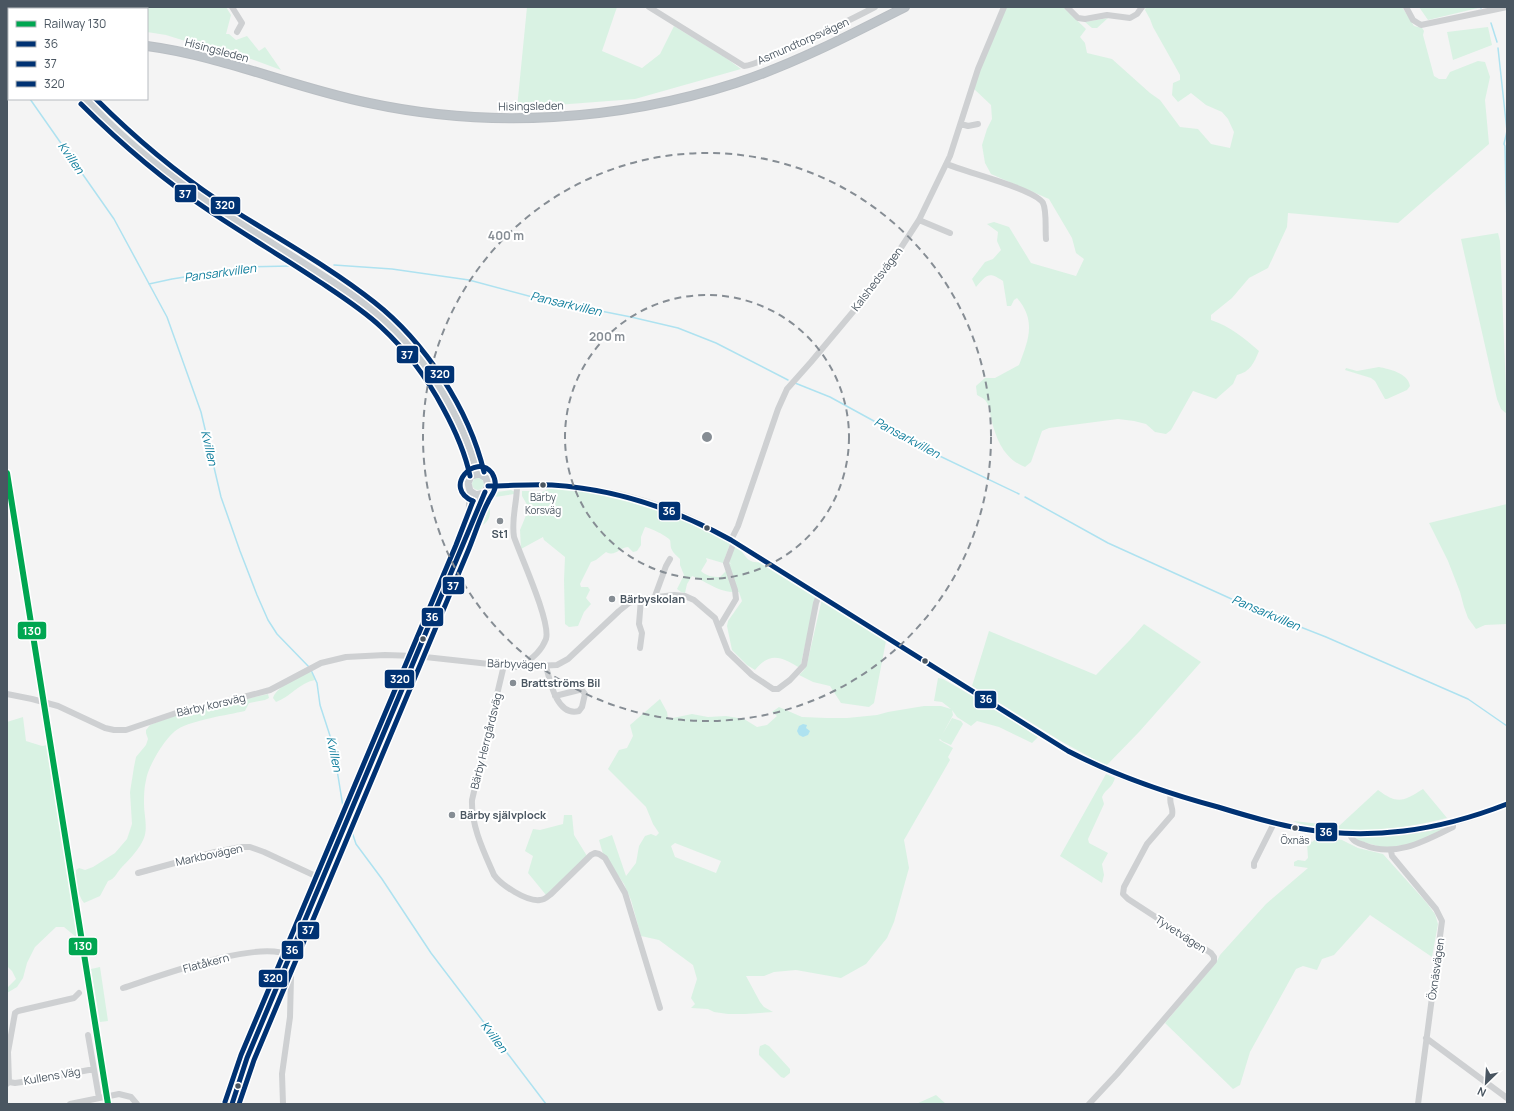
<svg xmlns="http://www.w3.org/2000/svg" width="1514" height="1111" viewBox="0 0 1514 1111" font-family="Manrope,sans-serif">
	<rect width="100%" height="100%" fill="#f4f4f4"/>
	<path fill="#d9f2e3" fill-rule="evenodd" d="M7,7H31L32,9H9V38L7,39Z
		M59,7H226L231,15L226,34H229L236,40L247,36L259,51L265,47L281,70L251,59L211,49L166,35L147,32V9H61Z
		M527,7H617L602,51L642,68L660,54L674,26L726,58L741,69L635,99L517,108Z
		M1005,7H1063L1086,29L1080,37L1085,43L1087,53L1112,59L1150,93L1160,100L1180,127L1198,129L1211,144L1230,148L1234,132L1228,119L1222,112L1206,105L1191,93L1178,102L1172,95L1173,83L1180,80V75L1153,27L1150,19L1145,10L1146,7H1402L1414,26L1422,28L1424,31L1423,35L1434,76L1439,79H1446L1450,72L1478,61L1485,62L1490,77L1485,100L1489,144L1398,223L1288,213L1287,227L1268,268L1249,278L1232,298L1211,315V320C1231,327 1243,337 1259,351C1254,363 1250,372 1237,375L1233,384L1216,399L1193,391L1171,430L1166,434L1155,432L1146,424L1134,421L1118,419L1049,428L1042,431L1031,462L1025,467C1004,459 996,439 991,418C990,412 989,404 985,400C983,398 979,396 977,395L976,386L985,378H995L1019,365C1028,341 1037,321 1017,298L1014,300L1011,306H1007L1003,281C988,271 987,275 976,287L972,279L985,262L993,259L1001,250L997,241L998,232L987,224L994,222L1009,227L1031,263L1076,276L1084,259L1076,253L1072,238L1049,199L991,174L985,163L982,145L987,129L992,119L991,105L973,88Z
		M1419,7H1478V8L1428,20Z
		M1108,18L1097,28H1092L1085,22Z
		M1488,27L1492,45L1453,60L1447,32Z
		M1498,233L1500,241L1507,414L1501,409L1497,399L1461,239Z
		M1379,367C1389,369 1408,373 1410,386L1407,390L1387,399H1385L1375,381L1371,378L1345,370L1346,368L1357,371Z
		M472 484a6 6 0 1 1 12 0a6 6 0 1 1-12 0Z
		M560,488C602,492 644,501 683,517C699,524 715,534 730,542V544L723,563L706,558L707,561L701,571C706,576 713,577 720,577L726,571L729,562L732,565L728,560L735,546C746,551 744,564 760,562L816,596L800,668C782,657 770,651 755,670L747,665L732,650L727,626L728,621L742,601L739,592C718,593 710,583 692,576L687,584L685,593L681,592L677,589L684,575L680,565V559C677,556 673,553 672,550C670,547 671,543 670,540C667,536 651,528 645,527L641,537V545L637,551L633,552L628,547C618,548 616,557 606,552L596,560L591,562L580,584L581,587H588L590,590L586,598L591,604L584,612L578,626L569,627L565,624L564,580L565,557L544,540L543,537L521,549L520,530L529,508L522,496V491H530L537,495L548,489Z
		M511,490L515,492L514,494L495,497C494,501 491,501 490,505C490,514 491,519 483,525L491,499L497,492Z
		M1507,504V624L1485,625L1476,629L1468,618L1464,607L1460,592L1448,561L1429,523Z
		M477,531L441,611L437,633L431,647L428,645L431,627L473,533Z
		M822,599L886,641L874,703L869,707L841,703L830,686L813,682L799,675L804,670L807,664Z
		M1144,624L1201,662L1139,732L1106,766L1059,740L972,686L989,631L1096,675L1129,641Z
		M309,671L312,673L315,680C299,683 290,697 276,702L273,698C276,687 298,677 309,671Z
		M938,678L943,679L981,701L1038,737L1032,743L999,727L977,721L971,726L957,717L952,710L953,715L942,735L952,718L961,721L963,724L951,745L942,741L940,739L939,740L953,748L948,757L950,760L904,840L909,868L894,922L887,938L866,964L841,978L796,970L774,972L764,976H746L760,1002L764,1007L773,1012L745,1014H728L714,1012L708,1009L691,1008L695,1004L691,998L697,979L693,965L659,940L641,936L631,900L624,884L603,854L599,840L612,835L626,876L636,863L639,846L645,836L651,834L656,836L659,833L653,824L646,807L608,769L619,750L627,748L633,736L630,725L660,699L667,712L668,719L692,714L708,717L726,716L744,719L757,727L767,725L777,716L772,712L779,707L802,717L827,718H847L877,715L888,712L924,706H941L951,709L942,702L934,701ZM675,843L721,861L716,873L675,857L671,846Z
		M268,694L269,698L265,700L249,703L245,711C227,715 193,720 178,729C166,736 148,766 146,780C144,788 144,796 144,804C144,815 148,827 144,838C140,848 130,859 122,867C117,872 115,879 108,881L100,896L84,903C77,894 76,881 76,870L79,868L85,870L93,867L115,853L127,839L132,824L130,792L134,767L136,757L146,745L148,739L146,733V730L150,725L160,721L174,716Z
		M23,717L26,741L42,746L48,745L77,932L76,937L64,927H56L35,947L27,963L23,978L17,987L7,993V988L16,979L12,971L7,966V722Z
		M1106,774L1115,778C1112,789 1106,788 1102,797L1104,804L1088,839L1089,843L1108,853L1102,864L1104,875L1102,883L1060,856Z
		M1423,789L1447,818C1407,828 1370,833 1329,829C1316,827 1304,826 1293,821L1339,826L1378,790C1398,805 1404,801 1423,789Z
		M564,815H572L574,835L587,856L546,895L528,873L533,856L525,851L533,829L540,830L563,824Z
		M1443,828L1445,829L1415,843L1385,848L1356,840L1355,837L1398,836Z
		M1320,836L1342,840L1358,848L1383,854L1426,902L1435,914L1438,924L1432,957L1370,915L1334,955L1322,959L1317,970L1303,966L1296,969L1250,1052L1240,1085L1233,1089L1165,1023L1217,961L1220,955L1266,904L1308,868L1294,866V862L1298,860L1305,861L1308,858L1307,843L1309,840L1312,842Z
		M100,967L108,1021L100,1022L91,969Z
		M765,1044L769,1046L790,1069V1073L784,1078L781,1077L759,1055V1050L760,1046Z
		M936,1095L946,1104H916Z"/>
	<path fill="#aee2f0" d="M803,724L807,725L806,728L810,731L808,735L803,737L799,735L797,731L799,726Z"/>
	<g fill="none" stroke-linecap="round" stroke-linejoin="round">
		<path stroke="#aee2f0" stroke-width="1.5" d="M1480,7L1481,8
			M1491,23L1497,42
			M1498,48L1507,131L1504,144L1505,146L1507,224
			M7,80L9,81
			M30,99L114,219L167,317L201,412L221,497L240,551L257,595L268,620L277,634L309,667
			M1507,232V308
			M334,265L392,269L469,280L540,299L631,317L678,328L716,343L788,380
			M149,284L172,279L248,267L291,266
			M795,383L830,397L925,449L1019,494
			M1025,497L1108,543L1247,606L1326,637L1468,699L1507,726
			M311,670L317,683L320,705L333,745L344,813
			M351,829L356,844L382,879L431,953L546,1104"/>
		<defs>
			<path id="highway" d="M147,46C223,56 294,88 369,103C490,129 618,121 736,83C794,64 850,35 905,7
				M7,50H9"/>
		</defs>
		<use href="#highway" stroke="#b9bec3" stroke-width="10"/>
		<path stroke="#ced0d2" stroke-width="6" d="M232,7L242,23L237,32
			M649,7L744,66C755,65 766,58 776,54C810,39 843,24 875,7
			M1067,7L1078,18L1085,19L1107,15L1130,18L1137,14L1142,7
			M1406,7L1413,20L1421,25L1507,7
			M961,124L968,126L978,124
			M947,164C964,172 1035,189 1043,203C1047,211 1045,229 1046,239
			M919,220L950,233
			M488,486C509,486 531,484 552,485C616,488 676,507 731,540L1068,751C1112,776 1158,790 1206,804C1236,812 1266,822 1297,828C1369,841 1440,833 1507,804
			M517,486C517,503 511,519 514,537C521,557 551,622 546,639C541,652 532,658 522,666
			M731,540L738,526L778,409L787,389L811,362L862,301L893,260L919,220L950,156L978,69L1004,7
			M655,596L666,566L670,559
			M718,625L721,624L736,599L735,590L726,563L734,542
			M640,648L642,633L639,624L641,599
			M504,665L472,800C471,826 484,852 494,875C501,885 527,902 540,900C545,900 547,897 551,894L591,855L595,853L599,854L605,858L625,893L660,1008
			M546,666C550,682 557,717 579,711L582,707L585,694L582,690H579L555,696
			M7,694L32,699L58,706L105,728L114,730H126L179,712L221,703L270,690L321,663L346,657L385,655L416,656L517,667L557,665L568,659L619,611L629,603L641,599L674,595L685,596L694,600L715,618L728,652L752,675L773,689H778L790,680L804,665L816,603L819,595
			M1350,834C1352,841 1357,843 1364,845C1395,858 1425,841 1453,827V823
			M1391,851L1392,856L1436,909L1442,921L1418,1104
			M1254,866V863L1274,823
			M138,873L215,852L241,847H250L264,852L322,879
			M123,988C157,977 260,938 290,956
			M88,1035L99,1098
			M1426,1038L1507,1098
			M9,1082L8,1052L15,1013L18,1011L74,998L79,993
			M7,1084L9,1082L15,1083L36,1080L94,1069
			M70,1104L119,1094L131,1097L137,1104
			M283,1104L282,1074L290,1017L291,977
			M1089,1104L1117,1074L1214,961V957L1211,953L1128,899L1123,894L1124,887L1147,844L1172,815C1174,807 1168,804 1171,794"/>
		<path stroke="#caced1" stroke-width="7" d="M39,7L40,9
			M86,99C164,185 260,232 354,296C399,327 431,368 456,417C465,435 473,454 477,474
			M470,491L469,518L470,523
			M232,1104L247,1058L262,1023L462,548L481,499L488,486L486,478L479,474L471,476L468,483L470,491L476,495L484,493"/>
		<use href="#highway" stroke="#bec4c9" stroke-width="8"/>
		<defs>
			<path id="bus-1" d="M488,486C509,486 531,484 552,485C616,489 675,509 731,540L1068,751C1116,776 1166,793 1218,807C1244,815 1270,823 1297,828C1370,841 1438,831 1507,804
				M232,1104L247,1058L485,492"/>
			<path id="bus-2" d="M81,104C121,144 163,180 211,212C247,236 284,258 320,282C341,296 363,310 381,327C406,350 427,378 443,408C455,430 465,452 470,476
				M239,1104L254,1060L468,551C475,534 480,517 488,502C490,497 494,493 495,488C496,483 495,478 492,473C475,452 442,488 473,501"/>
			<path id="bus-3" d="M96,99C134,137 174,171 219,201C271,235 326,264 374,302C425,342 469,409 484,472
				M225,1102L241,1055L456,545L473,501"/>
		</defs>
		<use href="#bus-1" stroke="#fff" stroke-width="8"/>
		<use href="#bus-2" stroke="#fff" stroke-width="8"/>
		<use href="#bus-3" stroke="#fff" stroke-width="8"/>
		<use href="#bus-1" stroke="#003273" stroke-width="5"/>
		<use href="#bus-2" stroke="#003273" stroke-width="5"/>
		<use href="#bus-3" stroke="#003273" stroke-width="5"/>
		<defs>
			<path id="rail-1" d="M7,473L108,1104"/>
		</defs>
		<use href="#rail-1" stroke="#fff" stroke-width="9"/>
		<use href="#rail-1" stroke="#00a651" stroke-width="6"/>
	</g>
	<g fill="none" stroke="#868d94" stroke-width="2" stroke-dasharray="7 5">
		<circle cx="707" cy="437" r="142"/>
		<circle cx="707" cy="437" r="284"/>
	</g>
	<g fill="#4a5661" stroke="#fff" stroke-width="1.5">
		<circle cx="543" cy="485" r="3.5"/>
		<circle cx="707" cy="528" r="3.5"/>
		<circle cx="423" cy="639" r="3.5"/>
		<circle cx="925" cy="661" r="3.5"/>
		<circle cx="1295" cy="828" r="3.5"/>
		<circle cx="238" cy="1086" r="3.5"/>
	</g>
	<g fill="#868d94" stroke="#fff" stroke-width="1.5">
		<circle cx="500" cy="521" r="4"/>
		<circle cx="612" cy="599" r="4"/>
		<circle cx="513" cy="683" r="4"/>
		<circle cx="452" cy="815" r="4"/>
	</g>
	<g text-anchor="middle" stroke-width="4" stroke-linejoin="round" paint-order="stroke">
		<g font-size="10" fill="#4a5661" stroke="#fff">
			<text x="543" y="501">Bärby<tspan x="543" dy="13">Korsväg</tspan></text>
			<text x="1295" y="844">Öxnäs</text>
		</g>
		<g font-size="11" fill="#4a5661" stroke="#fff">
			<text transform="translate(803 41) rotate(-24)" y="4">Asmundtorpsvägen</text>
			<text transform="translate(217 50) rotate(15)" y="4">Hisingsleden</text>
			<text transform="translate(531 106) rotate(-1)" y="4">Hisingsleden</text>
			<text transform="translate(877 279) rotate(-53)" y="4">Kalshedsvägen</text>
			<text transform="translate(517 664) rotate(2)" y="4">Bärbyvägen</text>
			<text transform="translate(211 705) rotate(-13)" y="4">Bärby korsväg</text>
			<text transform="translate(486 741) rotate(-76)" y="4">Bärby Herrgårdsväg</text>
			<text transform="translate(209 855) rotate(-12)" y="4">Markbovägen</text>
			<text transform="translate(1181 934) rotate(33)" y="4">Tyvetvägen</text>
			<text transform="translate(206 963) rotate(-15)" y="4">Flatåkern</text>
			<text transform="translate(1436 969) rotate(-82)" y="4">Öxnäsvägen</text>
			<text transform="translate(52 1076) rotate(-10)" y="4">Kullens Väg</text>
		</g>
		<g font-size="11" font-weight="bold" fill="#4a5661" stroke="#fff" text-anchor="start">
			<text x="500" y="538" text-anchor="middle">St1</text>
			<text x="620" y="603">Bärbyskolan</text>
			<text x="521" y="687">Brattströms Bil</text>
			<text x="460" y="819">Bärby självplock</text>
		</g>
		<g font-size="12" font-style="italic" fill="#0c7c9b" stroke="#fff">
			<text transform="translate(71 158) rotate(55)" y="4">Kvillen</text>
			<text transform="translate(220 273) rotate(-8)" y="4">Pansarkvillen</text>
			<text transform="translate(566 304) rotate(13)" y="4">Pansarkvillen</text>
			<text transform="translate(907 438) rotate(28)" y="4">Pansarkvillen</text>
			<text transform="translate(209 448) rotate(77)" y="4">Kvillen</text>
			<text transform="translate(1266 613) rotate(23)" y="4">Pansarkvillen</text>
			<text transform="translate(334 754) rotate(78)" y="4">Kvillen</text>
			<text transform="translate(494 1037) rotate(53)" y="4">Kvillen</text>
		</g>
	</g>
	<circle cx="707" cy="437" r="6" fill="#868d94" stroke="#fff" stroke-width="2"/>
	<g font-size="12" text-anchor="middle" font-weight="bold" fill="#868d94" stroke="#fff" stroke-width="4" stroke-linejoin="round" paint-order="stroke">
		<text x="506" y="240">400 m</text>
		<text x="607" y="341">200 m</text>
	</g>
	<g stroke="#fff" stroke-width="1.5">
		<rect x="174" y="184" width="23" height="19" rx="4" fill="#003273"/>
		<rect x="210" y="196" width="31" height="19" rx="4" fill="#003273"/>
		<rect x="396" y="345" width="23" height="19" rx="4" fill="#003273"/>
		<rect x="424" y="365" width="31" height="19" rx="4" fill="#003273"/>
		<rect x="658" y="501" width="23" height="20" rx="4" fill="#003273"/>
		<rect x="442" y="576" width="23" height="19" rx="4" fill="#003273"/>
		<rect x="421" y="607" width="23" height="20" rx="4" fill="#003273"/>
		<rect x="17" y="621" width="30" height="19" rx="4" fill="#00a651"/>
		<rect x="384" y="669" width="31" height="20" rx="4" fill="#003273"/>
		<rect x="974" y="690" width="23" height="19" rx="4" fill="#003273"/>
		<rect x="1315" y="822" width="23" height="20" rx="4" fill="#003273"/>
		<rect x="297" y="921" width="23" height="19" rx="4" fill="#003273"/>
		<rect x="68" y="937" width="30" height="19" rx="4" fill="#00a651"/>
		<rect x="281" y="940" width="23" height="20" rx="4" fill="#003273"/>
		<rect x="258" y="969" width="30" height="19" rx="4" fill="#003273"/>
	</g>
	<g font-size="11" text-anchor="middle" font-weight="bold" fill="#fff">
		<text x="185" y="198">37</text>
		<text x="225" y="209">320</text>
		<text x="407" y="359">37</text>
		<text x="440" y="378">320</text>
		<text x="669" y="515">36</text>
		<text x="453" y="590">37</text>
		<text x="432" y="621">36</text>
		<text x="32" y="635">130</text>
		<text x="400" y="683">320</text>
		<text x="986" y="703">36</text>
		<text x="1326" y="836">36</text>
		<text x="308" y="934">37</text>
		<text x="83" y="950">130</text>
		<text x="292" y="954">36</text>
		<text x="273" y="982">320</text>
	</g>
	<rect width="1514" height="1111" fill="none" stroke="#4a5661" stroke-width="16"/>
	<rect x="8" y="8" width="140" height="92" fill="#ffffff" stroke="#b7bbc0"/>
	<rect x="16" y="21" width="20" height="6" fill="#00a651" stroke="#b7bbc0"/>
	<text x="44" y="28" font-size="12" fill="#4a5661">Railway 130</text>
	<rect x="16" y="41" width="20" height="6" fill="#003273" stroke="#b7bbc0"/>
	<text x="44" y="48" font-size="12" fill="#4a5661">36</text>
	<rect x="16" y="61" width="20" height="6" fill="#003273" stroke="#b7bbc0"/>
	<text x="44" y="68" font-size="12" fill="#4a5661">37</text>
	<rect x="16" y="81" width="20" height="6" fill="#003273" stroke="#b7bbc0"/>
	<text x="44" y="88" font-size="12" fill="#4a5661">320</text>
	<g transform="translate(1486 1083) rotate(205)" stroke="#ffffff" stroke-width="3" paint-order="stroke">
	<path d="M0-3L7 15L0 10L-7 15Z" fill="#4a5661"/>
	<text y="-6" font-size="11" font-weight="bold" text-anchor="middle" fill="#4a5661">N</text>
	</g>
</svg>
